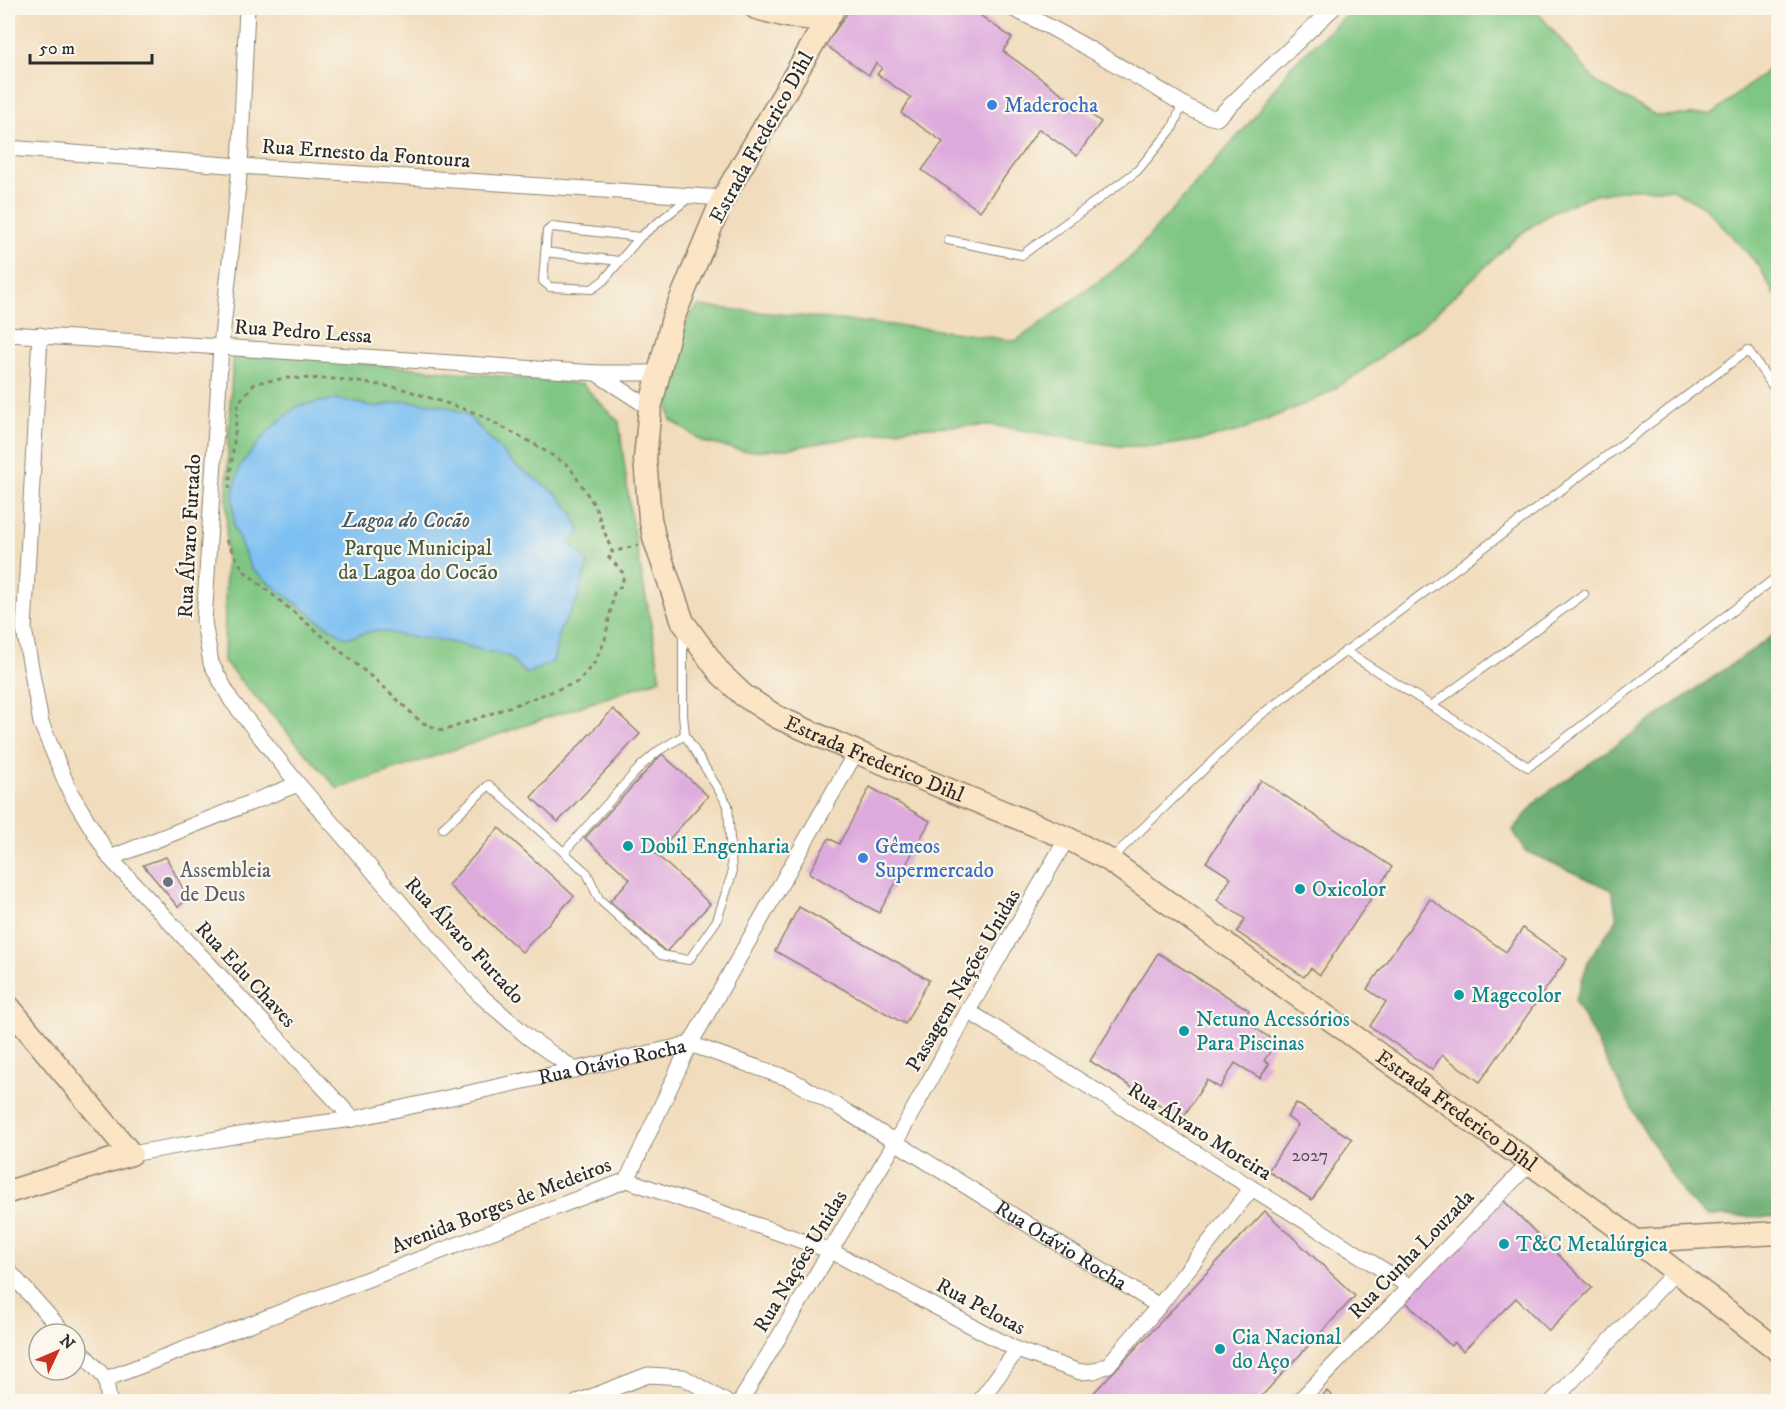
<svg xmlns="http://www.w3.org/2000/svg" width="1786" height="1409" viewBox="0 0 1786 1409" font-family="'IM FELL DW Pica',serif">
	<rect width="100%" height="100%" fill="#fbf7ec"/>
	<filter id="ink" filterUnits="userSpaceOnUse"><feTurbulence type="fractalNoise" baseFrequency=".0167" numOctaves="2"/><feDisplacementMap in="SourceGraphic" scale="12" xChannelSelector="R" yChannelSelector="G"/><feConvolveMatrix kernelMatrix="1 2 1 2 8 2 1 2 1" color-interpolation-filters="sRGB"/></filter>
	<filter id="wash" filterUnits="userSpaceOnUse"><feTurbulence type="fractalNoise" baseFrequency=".008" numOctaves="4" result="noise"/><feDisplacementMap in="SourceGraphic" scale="24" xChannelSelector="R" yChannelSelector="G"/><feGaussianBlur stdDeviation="1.35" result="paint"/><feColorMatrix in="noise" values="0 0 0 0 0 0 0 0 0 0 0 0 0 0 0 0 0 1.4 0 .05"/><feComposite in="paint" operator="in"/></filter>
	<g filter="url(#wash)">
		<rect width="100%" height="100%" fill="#f1ddbd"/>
		<path fill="#7fc682" stroke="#557856" stroke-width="1.5" d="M1354,8H1534L1597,83L1657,116L1712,114L1778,62V292L1774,295L1760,267L1706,208L1672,189H1630L1590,196L1552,212L1518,236L1425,323L1358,374L1321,397L1240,431L1200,440L1160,446H1118L992,425L952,426L909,428L785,449L744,451L704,442L671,420L666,401L689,316L698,306L931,329L1016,341L1128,260L1252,120L1291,66Z
			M233,351L582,384L619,422L631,517L661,679L338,789L224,662L228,447Z"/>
		<path fill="#67ab70" stroke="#496b4e" stroke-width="1.5" d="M1778,632V1217L1707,1216L1685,1197L1638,1120L1575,1001L1589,959L1617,919L1612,890L1525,851L1513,830L1540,798Z"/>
		<path fill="#7cbff2" stroke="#54758e" stroke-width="1.5" d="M337,399L376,407L404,401L440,405L466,414L515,465L557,494L573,514L581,533L569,542L588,562L577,601L560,630L553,662L526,674L508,656L441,640L415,638L376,630L346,638L318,620L251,569L234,527L233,493L240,466L255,447L271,428L298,406Z"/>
		<g id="blocks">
			<path fill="#deaadd" d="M851,8H970L1012,38L1003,51L1101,122L1077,156L1039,129L980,211L922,170L943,142L901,113L911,98L877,74L882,68L876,63L869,75L825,45Z
				M613,709L640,734L558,822L531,797Z
				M662,754L708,796L656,854L710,904L666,952L610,901L630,879L585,838Z
				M1261,780L1392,867L1320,975L1311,968L1304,977L1237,932L1245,919L1217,900L1231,878L1206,862Z
				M870,787L930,821L879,913L809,873L829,838L839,844Z
				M499,828L574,896L522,952L448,885Z
				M166,857L188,898L178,907L143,865Z
				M1430,899L1506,952L1523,928L1567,959L1480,1082L1442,1055L1432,1070L1370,1026L1386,1002L1367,989Z
				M799,907L929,980L905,1024L775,951Z
				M1158,953L1249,1010L1243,1020L1276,1042L1264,1061L1269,1064L1260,1078L1235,1063L1220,1088L1207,1080L1182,1119L1090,1061Z
				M1296,1103L1352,1139L1312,1200L1268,1171L1298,1125L1287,1117Z
				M1503,1200L1592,1288L1549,1331L1516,1298L1463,1351L1454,1342L1451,1346L1404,1300Z
				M1265,1211L1355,1296L1256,1402H1085Z
				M1327,1391L1338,1402H1316Z"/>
		</g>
	</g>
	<g filter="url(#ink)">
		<use href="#blocks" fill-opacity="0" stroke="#8e8474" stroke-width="1.5"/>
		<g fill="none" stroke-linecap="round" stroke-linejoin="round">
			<defs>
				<path id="lane" d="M640,237L604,280L592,289L550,287L543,281L547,231L552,227L640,237L691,196
					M948,240L1022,255L1137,171L1172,129L1183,103
					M545,252L619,261
					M1345,651L1528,767L1778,576
					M1431,706L1584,594
					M443,828L489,785L587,873L599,899L661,955L689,960L717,920L732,874L728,805L685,735L683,715V633
					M564,852L641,766L658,751L685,735
					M1112,858L1258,717L1748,350L1778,394"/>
				<g id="street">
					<path d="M247,8L240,166L221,347L204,622L211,663L231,700L298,784L480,995L528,1037L575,1070"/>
					<path d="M1011,8C1062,31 1111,62 1160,90C1175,99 1200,117 1217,118L1333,8"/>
					<path d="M8,148L240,166L723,198"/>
					<path d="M8,334L221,347L596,373H658"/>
					<path d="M40,335L24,629L41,723L70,792L110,858L353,1119"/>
					<path d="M596,373L650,408"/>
					<path d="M110,858L298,784"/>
					<path d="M968,1011L1409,1286"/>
					<path id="s1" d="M131,1154L268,1130L353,1119L690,1044L790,1079L847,1112L1159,1306"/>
					<path d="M627,1180L831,1251L1017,1350L1080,1372L1094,1371L1108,1365L1159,1306L1252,1188"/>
					<path d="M8,1270L65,1334"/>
					<path d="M75,1345L106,1379L109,1402"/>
					<path d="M106,1379L627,1180L690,1044L856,752"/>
					<path d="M578,1402L648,1375L683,1377L726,1402"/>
					<path d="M740,1402L895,1143L968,1011L1067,838"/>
					<path d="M979,1402L1017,1350"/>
					<path d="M1298,1402L1530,1163"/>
					<path d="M1552,1402L1675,1272"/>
				</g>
				<g id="secondary">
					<path d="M756,8L787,16L826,20"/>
					<path id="s2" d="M834,8L723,198L673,318L650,408L645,459L650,518L655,541L683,622L720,673L743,695L777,717L856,752L1067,838L1109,860L1530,1163L1636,1241L1778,1350"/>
					<path d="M8,1006L131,1154L8,1192"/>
					<path d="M1636,1241L1778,1233"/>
				</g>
			</defs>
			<use href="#lane" stroke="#8e8474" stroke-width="10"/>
			<use href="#street" stroke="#8e8474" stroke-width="17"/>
			<use href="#secondary" stroke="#8e8474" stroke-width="25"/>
			<path stroke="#8e8474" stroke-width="3" stroke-dasharray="4.5 4.5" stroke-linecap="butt" d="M229,489L238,403L255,383L287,378L337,379L400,388L476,413L534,444L569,466L595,506L612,552L639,545
				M226,540L244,571L385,688L421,722L443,731L578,682L595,662L605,640L614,593L622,585L624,574L608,556L612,552"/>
			<use href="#lane" stroke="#fff" stroke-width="8"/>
			<use href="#street" stroke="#fff" stroke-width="15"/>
			<use href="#secondary" stroke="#fce5c4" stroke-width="22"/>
		</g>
	</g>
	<g fill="#3f7fe0" stroke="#fbf7ec" stroke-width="2">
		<circle cx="992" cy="105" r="6"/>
		<circle cx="863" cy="858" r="6"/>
	</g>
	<g fill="#0f9aa8" stroke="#fbf7ec" stroke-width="2">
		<circle cx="628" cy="846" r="6"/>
		<circle cx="1300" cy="889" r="6"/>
		<circle cx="1459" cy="995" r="6"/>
		<circle cx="1184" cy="1031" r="6"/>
		<circle cx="1504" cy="1244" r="6"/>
		<circle cx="1220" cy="1349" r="6"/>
	</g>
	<circle fill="#6b7280" stroke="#fbf7ec" stroke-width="2" cx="168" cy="882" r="6"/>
	<g text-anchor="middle" stroke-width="4.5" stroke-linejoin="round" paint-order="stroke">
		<g font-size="18" fill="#584b58">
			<text x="1310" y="1161">2027</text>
		</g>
		<g font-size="21" fill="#366cbe" stroke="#fbf7ec" text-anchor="start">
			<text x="1004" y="112">Maderocha</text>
			<text x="875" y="853">Gêmeos<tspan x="875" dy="24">Supermercado</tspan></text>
		</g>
		<g font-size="21" fill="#2b2b2b" stroke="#fbf7ec">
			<text transform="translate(761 137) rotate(-61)" y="7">Estrada Frederico Dihl</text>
			<text transform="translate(366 153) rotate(4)" y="7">Rua Ernesto da Fontoura</text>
			<text transform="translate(303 331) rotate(4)" y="7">Rua Pedro Lessa</text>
			<text transform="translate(189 536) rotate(-87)" y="7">Rua Álvaro Furtado</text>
			<text dy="7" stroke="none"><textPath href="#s2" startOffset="904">Estrada Frederico Dihl</textPath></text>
			<text transform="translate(465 940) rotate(47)" y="7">Rua Álvaro Furtado</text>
			<text transform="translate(246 974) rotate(47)" y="7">Rua Edu Chaves</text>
			<text transform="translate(963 980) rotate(-60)" y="7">Passagem Nações Unidas</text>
			<text dy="7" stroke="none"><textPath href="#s1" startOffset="490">Rua Otávio Rocha</textPath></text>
			<text dy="7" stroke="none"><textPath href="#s2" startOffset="1588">Estrada Frederico Dihl</textPath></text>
			<text transform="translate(1200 1131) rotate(32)" y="7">Rua Álvaro Moreira</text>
			<text transform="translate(501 1205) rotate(-21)" y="7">Avenida Borges de Medeiros</text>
			<text dy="7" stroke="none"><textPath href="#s1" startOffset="994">Rua Otávio Rocha</textPath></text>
			<text transform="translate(1411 1254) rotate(-46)" y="7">Rua Cunha Louzada</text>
			<text transform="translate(800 1261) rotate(-59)" y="7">Rua Nações Unidas</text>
			<text transform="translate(981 1306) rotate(28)" y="7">Rua Pelotas</text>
		</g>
		<g font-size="21" fill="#445a45" stroke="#fbf7ec">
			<text x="418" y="555">Parque Municipal<tspan x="418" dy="24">da Lagoa do Cocão</tspan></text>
		</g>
		<g font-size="21" fill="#0d838f" stroke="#fbf7ec" text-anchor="start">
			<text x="640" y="853">Dobil Engenharia</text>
			<text x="1312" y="896">Oxicolor</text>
			<text x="1471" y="1002">Magecolor</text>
			<text x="1196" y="1026">Netuno Acessórios<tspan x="1196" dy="24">Para Piscinas</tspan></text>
			<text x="1516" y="1251">T&amp;C Metalúrgica</text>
			<text x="1232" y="1344">Cia Nacional<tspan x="1232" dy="24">do Aço</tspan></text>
		</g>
		<g font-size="21" fill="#5b616d" stroke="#fbf7ec" text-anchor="start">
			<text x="180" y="877">Assembleia<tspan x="180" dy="24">de Deus</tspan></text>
		</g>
		<g font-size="22" font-style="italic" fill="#435767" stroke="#fbf7ec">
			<text x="406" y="527">Lagoa do Cocão</text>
		</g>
	</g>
	<rect width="1786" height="1409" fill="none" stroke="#fbf7ec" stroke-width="30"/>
	<g transform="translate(57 1352) rotate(46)"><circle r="28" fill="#fbf7ec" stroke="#a8a59f" stroke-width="1.5"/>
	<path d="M0-4.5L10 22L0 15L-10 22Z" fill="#c8321e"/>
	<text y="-9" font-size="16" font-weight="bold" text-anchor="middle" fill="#2b2b2b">N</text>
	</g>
	<path d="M30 54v9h122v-9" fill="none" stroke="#2b2b2b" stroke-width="3"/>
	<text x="39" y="54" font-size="18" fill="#2b2b2b" stroke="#fbf7ec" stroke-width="4.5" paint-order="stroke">50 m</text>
</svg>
